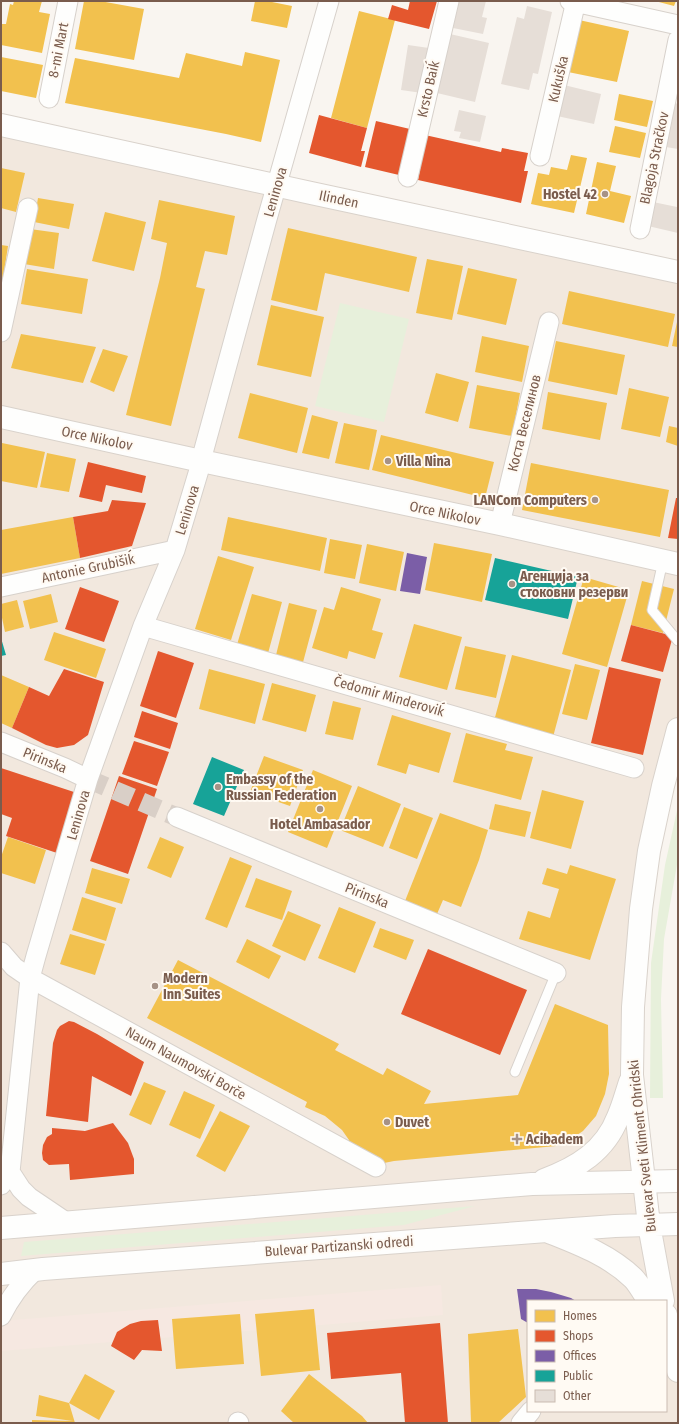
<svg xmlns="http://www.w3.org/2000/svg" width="679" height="1424" viewBox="0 0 679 1424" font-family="'Fira Sans Condensed',sans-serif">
	<rect width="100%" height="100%" fill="#f9f5f0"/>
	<path fill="#f2e8de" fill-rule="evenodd" d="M1,125L678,272V729L636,966L649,1224H678V1423H1ZM528,1301H666V1411H528Z"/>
	<path fill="#f6e8e1" d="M441,1285L443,1315L1,1351V1321Z"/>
	<path fill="#e7f0db" d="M340,303L409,319L384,422L315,406Z
		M678,806V859L664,939L661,999L663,1098H650L651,963L665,865Z
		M475,1206L404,1225L21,1256L24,1242Z"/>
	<path fill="#f2c14e" d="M14,1H42L39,12L50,14L42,53L1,45V24H6L10,4L13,5Z
		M84,1H100L144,9L134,60L75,49Z
		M255,1H267L292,6L287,28L251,21Z
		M655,1H676L674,6Z
		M359,11L395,20L367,128L331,118Z
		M579,20L629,31L617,82L568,72Z
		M245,52L280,60L261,142L226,134L65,103L75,58L179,78L186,53L242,66Z
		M1,57L43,65L36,98L1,91Z
		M619,94L653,101L647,127L614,120Z
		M615,126L646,133L640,158L609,152Z
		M571,155L587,158L574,213L531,204L538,173L549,175L551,167L567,170Z
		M597,162L616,166L610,191L631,196L624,223L586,214Z
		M1,168L25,173L16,212L1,208Z
		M38,198L74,204L69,229L34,222Z
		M159,200L235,216L227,255L205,251L196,287L205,289L171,426L126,415L160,278L167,243L151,239Z
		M105,212L146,222L134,271L92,261Z
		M288,228L417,257L409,292L325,273L317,311L271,300Z
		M30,229L59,233L54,269L24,264Z
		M1,245L8,246L3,279H1Z
		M427,259L463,266L452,320L416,313Z
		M468,268L517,279L506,325L457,314Z
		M27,269L88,279L82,314L21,304Z
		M569,291L675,314L668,347L562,324Z
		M271,305L324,317L311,377L257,365Z
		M677,322H678V347L672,346Z
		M21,334L96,347L83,383L11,368Z
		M482,336L529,346L522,382L475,372Z
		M556,341L625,355L617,395L548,381Z
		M103,349L128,356L114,392L90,382Z
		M436,373L469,382L458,422L425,413Z
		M477,385L520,393L512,436L469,428Z
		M629,388L669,397L660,437L621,429Z
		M548,392L607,403L600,440L542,429Z
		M250,393L308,408L297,453L238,438Z
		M312,415L338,422L329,459L302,453Z
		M344,423L377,430L369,470L335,463Z
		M669,426L678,428V446L666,442Z
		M381,435L494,462L485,498L372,470Z
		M2,443L45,452L37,488L1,481Z
		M47,453L76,459L69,492L40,487Z
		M531,463L669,490L660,537L522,510Z
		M73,517L80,558L1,574V530Z
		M228,517L327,538L320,571L221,550Z
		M330,539L362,545L355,579L324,573Z
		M434,543L492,554L482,602L425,590Z
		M367,544L404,552L396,591L359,583Z
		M218,556L254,567L231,640L195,629Z
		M584,577L629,590L607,667L562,654Z
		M642,581L674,589L663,633L631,625Z
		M341,587L381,599L372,630L383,633L375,659L349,651L347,659L312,648L324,607L334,610Z
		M51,594L58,622L30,629L23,601Z
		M252,594L282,602L267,657L236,648Z
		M17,600L24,627L5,632L1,613V604Z
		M289,603L317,610L302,666L275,659Z
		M414,624L462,637L447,690L399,677Z
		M54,632L106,649L96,678L44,660Z
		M465,646L506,655L496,698L455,689Z
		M512,655L571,670L553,737L494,721Z
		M575,664L600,670L587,720L562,714Z
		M209,669L265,684L255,724L199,709Z
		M1,675L29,687L12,728L1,723Z
		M272,683L316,695L306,732L262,720Z
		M333,701L361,708L353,740L325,734Z
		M392,715L451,733L439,773L409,764L406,774L377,765Z
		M466,733L507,744L505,750L533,757L521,800L453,782Z
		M264,756L303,770L290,806L250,792Z
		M313,770L352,786L327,848L288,832Z
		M358,786L401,804L383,847L340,830Z
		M542,790L584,801L571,849L530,838Z
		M495,804L531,812L525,837L489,829Z
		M404,807L433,818L417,859L389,848Z
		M440,813L488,830L479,860L461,907L443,900L437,914L405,901Z
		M8,837L46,850L35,884L1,873V857Z
		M160,837L184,847L171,878L147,868Z
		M230,857L252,866L227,928L205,919Z
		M570,865L616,879L590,960L519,939L528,911L550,918L559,889L542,884L547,868L567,874Z
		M92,868L130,879L122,904L85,893Z
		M256,878L292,891L282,920L245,907Z
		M82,897L116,908L106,941L72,930Z
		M339,907L376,922L355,973L318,958Z
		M288,911L321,925L305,961L272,946Z
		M380,928L414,940L406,960L373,947Z
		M70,934L105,944L95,975L60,964Z
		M247,939L281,956L269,979L236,962Z
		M178,960L339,1044L335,1050L383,1075L387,1068L431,1091L424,1104L518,1095L555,1004L608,1025L609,1074L605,1094L596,1116L583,1131L574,1137L556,1146L394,1161L384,1163L347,1144L349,1140L342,1130L325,1116L305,1107L307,1102L147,1018Z
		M144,1082L166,1091L151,1125L129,1115Z
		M184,1091L215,1105L200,1139L169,1125Z
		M220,1111L250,1126L225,1172L196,1156Z
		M314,1309L320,1370L261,1376L255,1314Z
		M240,1314L244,1364L176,1369L172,1319Z
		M518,1329L526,1397L498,1423H471L468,1334Z
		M85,1374L115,1391L99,1420L69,1403L75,1423H32V1420L73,1421L36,1416L39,1395L69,1403Z
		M309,1374L362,1416L368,1423H294L281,1411Z"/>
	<path fill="#e4572e" d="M410,1H437L429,29L388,19L392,5L408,10Z
		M319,115L367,128L361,151H365L361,167L309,153Z
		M376,121L410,129L399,175L365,167Z
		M425,135L501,152L502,148L528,153L524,171H528L521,203L418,180L421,164L418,163Z
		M88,462L146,476L142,493L106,485L102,502L79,497Z
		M676,498H678V539L668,538Z
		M112,500L146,503L132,546L80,558L73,517L108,511Z
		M80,587L119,601L104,642L65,629Z
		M631,625L673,636L663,672L621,661Z
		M158,651L194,663L176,718L140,706Z
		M609,667L661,679L643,755L591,743Z
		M64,669L104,682L88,735L74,745L57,748L46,745L12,728L29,687L49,696Z
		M142,711L178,723L170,749L134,737Z
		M134,741L169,752L157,786L122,774Z
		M1,768L77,793L57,853L6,836L12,818L1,814Z
		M119,776L157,789L128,874L90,861Z
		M428,949L527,990L500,1055L401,1014Z
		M69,1021L74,1022L97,1034L144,1062L131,1096L92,1076L88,1122L46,1116L53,1043L57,1030L60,1026Z
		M113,1123L128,1143L134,1159V1174L70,1180L69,1164L49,1165L43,1160L42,1153L43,1145L47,1137L52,1134V1128L85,1131Z
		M158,1320L162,1351L142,1350L134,1360L111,1346L117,1332L130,1324L141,1321Z
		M440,1323L448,1423H405L401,1373L331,1379L327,1333Z"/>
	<path fill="#7b5ea7" d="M407,553L427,557L420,594L400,591Z
		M517,1289H536L551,1292L571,1298L576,1301H528V1323L521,1319Z"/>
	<path fill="#17a398" d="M495,558L578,577L568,619L485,600Z
		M1,638L6,655L1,656Z
		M212,757L244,770L224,816L193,804Z"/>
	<path fill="#e6ded7" d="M459,1H486L482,17L487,18L483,34L453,28Z
		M527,6L552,12L538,74L533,73L529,90L501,84L517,17L524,19Z
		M450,34L489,43L475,102L437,93Z
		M408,45L429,48L422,93L401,90Z
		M564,85L601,94L594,124L557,116Z
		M675,103L678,104V149L666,147Z
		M459,110L486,116L480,142L459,138L461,132L454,131Z
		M653,202L677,207L678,204V233L648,226Z"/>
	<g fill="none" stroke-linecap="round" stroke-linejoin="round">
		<path stroke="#d9cfc7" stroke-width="19" stroke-dasharray="19 10" stroke-linecap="butt" d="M88,779L177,817"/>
		<defs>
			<path id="lane" d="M663,561L652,610L678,641
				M515,1072L556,973"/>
			<path id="street" d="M570,1L678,25
				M49,98L68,1
				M540,156L576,1
				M408,177L449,1
				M640,229L678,40
				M1,332L28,208
				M203,453L267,219L329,1
				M500,524L549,322
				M1,587L175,550
				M143,626L634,768
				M1,742L65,768L88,779
				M177,817L556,973
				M1,952L14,967L30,978L376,1167
				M10,1172L21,1189L29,1197L66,1222
				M1,1185L10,1172L30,978L36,956L88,779L143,626L175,550L199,470
				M1,1316C10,1298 20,1284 35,1270
				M238,1422L239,1423
				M521,1423L531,1411"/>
			<path id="secondary" d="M1,125L311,193L678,272
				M1,417L192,459
				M211,463L500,524L678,564
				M544,1180C577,1168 605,1151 618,1117C623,1106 626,1094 630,1082
				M1,1228L532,1184L678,1181
				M549,1232C579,1244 609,1255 633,1278C639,1284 644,1294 649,1301
				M1,1274L43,1269L573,1229L615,1226L678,1224
				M663,1301L649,1225L632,1075L633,1007L641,909L649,851L663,786L678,729
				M666,1315L678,1371"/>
		</defs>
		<use href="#lane" stroke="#d7d1cb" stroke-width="11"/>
		<use href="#street" stroke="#d7d1cb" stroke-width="21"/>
		<use href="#secondary" stroke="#d9d2cb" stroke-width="24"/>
		<use href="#lane" stroke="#fefefd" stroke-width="9"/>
		<use href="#street" stroke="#fefefd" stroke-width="19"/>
		<use href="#secondary" stroke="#fefefd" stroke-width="22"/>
	</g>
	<g fill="#a69286" stroke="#fffaf3" stroke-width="1.5">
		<circle cx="605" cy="194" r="4"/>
		<circle cx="388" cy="461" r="4"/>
		<circle cx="595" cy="500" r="4"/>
		<circle cx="512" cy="584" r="4"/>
		<circle cx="218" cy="787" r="4"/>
		<circle cx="320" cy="809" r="4"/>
		<circle cx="155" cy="986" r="4"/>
		<circle cx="387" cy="1122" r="4"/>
		<path d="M515 1133h4v4h4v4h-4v4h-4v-4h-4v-4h4z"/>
	</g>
	<g text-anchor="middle" stroke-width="4" stroke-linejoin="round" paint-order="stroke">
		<g font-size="14" fill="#7a5c4d" stroke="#fffaf3">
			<text transform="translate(58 50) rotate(-79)" y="5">8-mi Mart</text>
			<text transform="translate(558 79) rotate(-77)" y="5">Kukuška</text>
			<text transform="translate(428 89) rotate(-77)" y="5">Krsto Baiḱ</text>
			<text transform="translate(654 158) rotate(-78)" y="5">Blagoja Stračkov</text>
			<text transform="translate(275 192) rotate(-74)" y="5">Leninova</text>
			<text transform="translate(339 199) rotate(12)" y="5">Ilinden</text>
			<text transform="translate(524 423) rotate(-76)" y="5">Коста Веселинов</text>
			<text transform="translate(97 438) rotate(12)" y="5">Orce Nikolov</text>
			<text transform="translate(187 510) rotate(-73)" y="5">Leninova</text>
			<text transform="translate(445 513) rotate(12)" y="5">Orce Nikolov</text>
			<text transform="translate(88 568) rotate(-12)" y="5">Antonie Grubišiḱ</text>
			<text transform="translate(389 696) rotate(16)" y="5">Čedomir Minderoviḱ</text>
			<text transform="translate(45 760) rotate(22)" y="5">Pirinska</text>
			<text transform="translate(78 815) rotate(-74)" y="5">Leninova</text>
			<text transform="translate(367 895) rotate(22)" y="5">Pirinska</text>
			<text transform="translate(186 1063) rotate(29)" y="5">Naum Naumovski Borče</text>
			<text transform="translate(642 1146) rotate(-96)" y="5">Bulevar Sveti Kliment Ohridski</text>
			<text transform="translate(339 1246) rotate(-4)" y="5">Bulevar Partizanski odredi</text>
		</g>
		<g font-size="14" font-weight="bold" fill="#7a5c4d" stroke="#fffaf3" text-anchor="start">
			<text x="597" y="199" text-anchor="end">Hostel 42</text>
			<text x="396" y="466">Villa Nina</text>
			<text x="587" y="505" text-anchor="end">LANCom Computers</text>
			<text x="520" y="581">Агенција за<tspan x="520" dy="16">стоковни резерви</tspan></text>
			<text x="226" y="784">Embassy of the<tspan x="226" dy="16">Russian Federation</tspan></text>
			<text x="320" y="829" text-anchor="middle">Hotel Ambasador</text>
			<text x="163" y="983">Modern<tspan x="163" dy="16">Inn Suites</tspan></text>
			<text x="395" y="1127">Duvet</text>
			<text x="526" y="1144">Acibadem</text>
		</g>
	</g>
	<rect width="679" height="1424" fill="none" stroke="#7a5c4d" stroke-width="4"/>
	<rect x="527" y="1300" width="140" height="112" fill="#fffaf3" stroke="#cabbb1"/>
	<rect x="535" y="1310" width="20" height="12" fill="#f2c14e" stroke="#cabbb1"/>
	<text x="563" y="1320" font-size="12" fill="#7a5c4d">Homes</text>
	<rect x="535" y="1330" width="20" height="12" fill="#e4572e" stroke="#cabbb1"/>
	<text x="563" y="1340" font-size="12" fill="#7a5c4d">Shops</text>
	<rect x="535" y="1350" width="20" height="12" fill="#7b5ea7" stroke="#cabbb1"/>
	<text x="563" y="1360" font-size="12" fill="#7a5c4d">Offices</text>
	<rect x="535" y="1370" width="20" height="12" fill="#17a398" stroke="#cabbb1"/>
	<text x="563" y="1380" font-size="12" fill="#7a5c4d">Public</text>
	<rect x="535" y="1390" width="20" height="12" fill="#e6ded7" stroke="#cabbb1"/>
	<text x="563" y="1400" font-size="12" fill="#7a5c4d">Other</text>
</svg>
